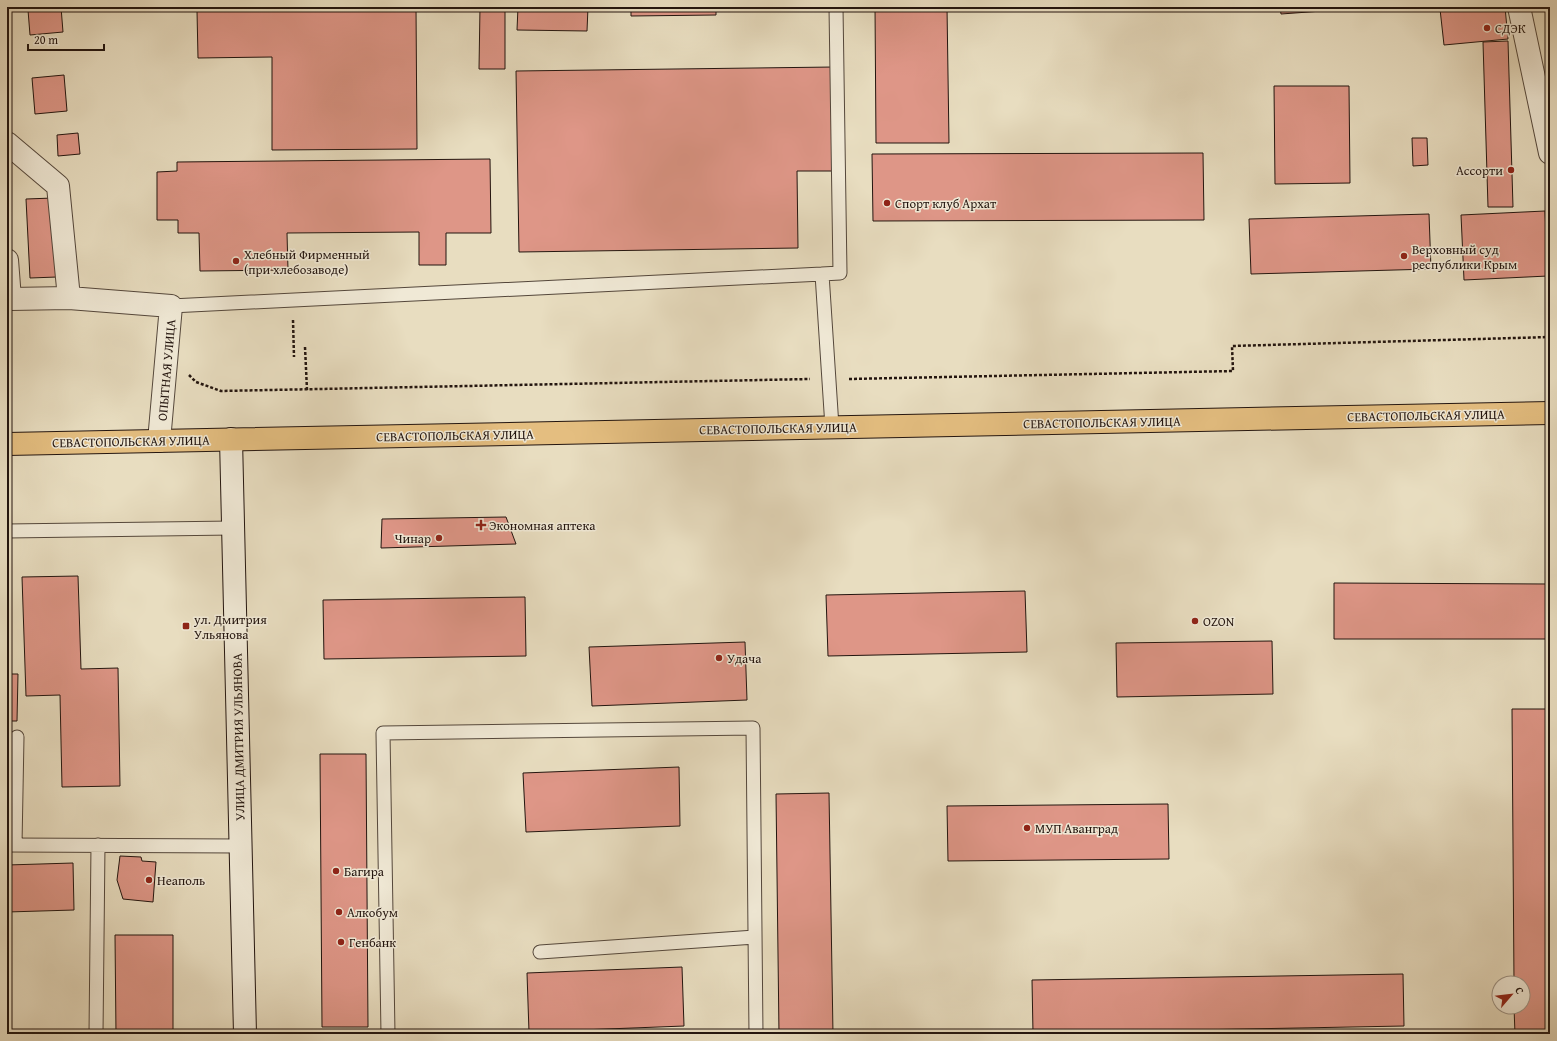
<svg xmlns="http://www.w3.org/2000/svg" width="1557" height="1041" viewBox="0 0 1557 1041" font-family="'Gentium Book Plus',serif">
	<rect width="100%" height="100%" fill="#e8ddc0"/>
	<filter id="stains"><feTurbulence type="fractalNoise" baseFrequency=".005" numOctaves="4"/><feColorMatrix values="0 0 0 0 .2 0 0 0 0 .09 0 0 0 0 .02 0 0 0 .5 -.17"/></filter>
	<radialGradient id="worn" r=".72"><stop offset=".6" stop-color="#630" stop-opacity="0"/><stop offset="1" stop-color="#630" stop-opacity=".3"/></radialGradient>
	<path fill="#de9687" stroke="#23150f" d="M61,7L63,32L30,35L28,10Z
		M272,7H416L417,149L272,150V57L198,58L197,11L272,10Z
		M480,7H505V69H479Z
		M518,7H588L587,31L517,30Z
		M631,7H716V15L631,16Z
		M875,7H947L949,143H876Z
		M1280,7H1377L1281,14Z
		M1459,7H1505L1508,39L1444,45L1440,9Z
		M1508,41L1513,207H1488L1483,42Z
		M834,67L836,171H797L798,248L519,252L516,71Z
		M64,75L67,111L35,114L32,78Z
		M1274,86H1349L1350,183L1275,184Z
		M78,133L80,154L58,156L57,135Z
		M1412,138H1427L1428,165L1413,166Z
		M1203,153L1204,220L873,221L872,154Z
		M490,159L491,233H446V265H419V232L287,233L288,270L200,271L199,233H178V220H157V172L177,171V162Z
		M53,198L57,277L30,278L26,199Z
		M1545,211L1548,276L1464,280L1461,215Z
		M1429,214L1431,269L1251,274L1249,219Z
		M506,517L516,544L381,548L382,519Z
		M78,576L81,669L118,668L120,786L62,787L60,695L26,696L22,577Z
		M1334,583L1550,584V639H1334Z
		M1025,591L1027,652L828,656L826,595Z
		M525,597L526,656L324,659L323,600Z
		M1272,641L1273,694L1117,697L1116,643Z
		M745,642L747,700L592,706L589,647Z
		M7,674H18L17,721H7Z
		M1512,709H1550V1034H1515L1514,1007H1523V983H1514Z
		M320,754H366L368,1027H322Z
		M679,767L680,826L526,832L523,773Z
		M829,793L833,1034H779L776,794Z
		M1168,804L1169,859L948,861L947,806Z
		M120,856L141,857L142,861L156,862L153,902L123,899L117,880Z
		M73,863L74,910L7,912V865Z
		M115,935H173V1034H116Z
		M682,967L684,1026L529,1032L527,973Z
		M1403,974L1404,1026L1033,1033L1032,980Z"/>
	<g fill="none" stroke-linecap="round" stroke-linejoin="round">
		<defs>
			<path id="lane" d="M822,274L840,273L836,7
				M171,306L822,274L832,427
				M7,531L233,528
				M7,845L240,846
				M15,845L17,737
				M540,952L755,937
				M96,1034L98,845
				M388,1034L383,733L753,728L756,1034"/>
			<path id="street" d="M1519,7L1550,153
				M7,143L58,186L69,298L171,306L159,441
				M7,260L10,299L69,298"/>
			<path id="secondary" d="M231,439L245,1034"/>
			<path id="primary" d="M7,444L1550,413"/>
		</defs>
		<use href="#lane" stroke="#54473b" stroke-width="15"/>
		<use href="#street" stroke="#54473b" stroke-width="24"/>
		<use href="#secondary" stroke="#23150f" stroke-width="24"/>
		<use href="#primary" stroke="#23150f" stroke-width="24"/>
		<path stroke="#23150f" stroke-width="2.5" stroke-dasharray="3 2" stroke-linecap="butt" d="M293,320L294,357
			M305,347L307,390
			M189,375L196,382L221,391L810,379
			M849,379L1233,371L1232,346L1550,337"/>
		<use href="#lane" stroke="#f0e9d6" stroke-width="13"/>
		<use href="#street" stroke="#f0e9d6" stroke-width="22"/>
		<use href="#secondary" stroke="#f0e9d6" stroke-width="22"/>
		<use href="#primary" stroke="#e4be80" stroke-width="22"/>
	</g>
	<g fill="#8f2418" stroke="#f0e9d6" stroke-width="1.5">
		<circle cx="1487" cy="28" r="4"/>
		<circle cx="1511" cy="170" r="4"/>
		<circle cx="887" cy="203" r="4"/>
		<circle cx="1404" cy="256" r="4"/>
		<circle cx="236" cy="261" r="4"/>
		<path d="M479 519h4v4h4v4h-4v4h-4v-4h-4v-4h4z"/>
		<circle cx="439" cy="538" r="4"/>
		<circle cx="1195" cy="621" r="4"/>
		<rect x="182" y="622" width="8" height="8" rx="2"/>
		<circle cx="719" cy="658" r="4"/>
		<circle cx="1027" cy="828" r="4"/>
		<circle cx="336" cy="871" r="4"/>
		<circle cx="149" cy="880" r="4"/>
		<circle cx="339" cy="912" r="4"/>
		<circle cx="341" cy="942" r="4"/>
	</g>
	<g text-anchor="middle" stroke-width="3" stroke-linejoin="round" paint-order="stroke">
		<g font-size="13" fill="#23150f" stroke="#f0e9d6" text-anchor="start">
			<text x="1495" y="33">СДЭК</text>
			<text x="1503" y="175" text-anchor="end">Ассорти</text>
			<text x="895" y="208">Спорт клуб Архат</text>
			<text x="1412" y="254">Верховный суд<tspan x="1412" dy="15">республики Крым</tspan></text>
			<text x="244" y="259">Хлебный Фирменный<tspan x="244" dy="15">(при хлебозаводе)</tspan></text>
			<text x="489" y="530">Экономная аптека</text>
			<text x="431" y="543" text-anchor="end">Чинар</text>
			<text x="194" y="624">ул. Дмитрия<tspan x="194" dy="15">Ульянова</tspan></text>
			<text x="1203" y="626">OZON</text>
			<text x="727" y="663">Удача</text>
			<text x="1035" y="833">МУП Аванград</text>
			<text x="344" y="876">Багира</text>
			<text x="157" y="885">Неаполь</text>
			<text x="347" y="917">Алкобум</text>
			<text x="349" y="947">Генбанк</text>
		</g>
		<g font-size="13" fill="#23150f" stroke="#f0e9d6">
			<text transform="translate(166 370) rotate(-85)" y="5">ОПЫТНАЯ УЛИЦА</text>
			<text transform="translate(1426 415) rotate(-1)" y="5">СЕВАСТОПОЛЬСКАЯ УЛИЦА</text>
			<text transform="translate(1102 422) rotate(-1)" y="5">СЕВАСТОПОЛЬСКАЯ УЛИЦА</text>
			<text transform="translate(778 428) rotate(-1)" y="5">СЕВАСТОПОЛЬСКАЯ УЛИЦА</text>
			<text transform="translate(455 435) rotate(-1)" y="5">СЕВАСТОПОЛЬСКАЯ УЛИЦА</text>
			<text transform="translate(131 441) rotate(-1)" y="5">СЕВАСТОПОЛЬСКАЯ УЛИЦА</text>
			<text transform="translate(238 737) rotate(-91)" y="5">УЛИЦА ДМИТРИЯ УЛЬЯНОВА</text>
		</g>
	</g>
	<rect width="1557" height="1041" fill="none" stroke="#e8ddc0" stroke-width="24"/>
	<rect x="8" y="8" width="1541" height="1025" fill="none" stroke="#23150f" stroke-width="2"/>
	<rect x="12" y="12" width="1533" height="1017" fill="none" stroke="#23150f"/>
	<g transform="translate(1511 995) rotate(62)"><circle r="19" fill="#f0e9d6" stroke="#9e9486"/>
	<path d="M0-3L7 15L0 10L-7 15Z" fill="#8f2418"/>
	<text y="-6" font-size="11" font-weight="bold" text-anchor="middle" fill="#23150f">С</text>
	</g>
	<path d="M28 44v6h76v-6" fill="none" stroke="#23150f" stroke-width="2"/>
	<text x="34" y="44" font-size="12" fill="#23150f" stroke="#f0e9d6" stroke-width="3" paint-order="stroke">20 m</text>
	<rect width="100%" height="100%" filter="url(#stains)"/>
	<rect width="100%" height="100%" fill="url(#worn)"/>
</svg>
